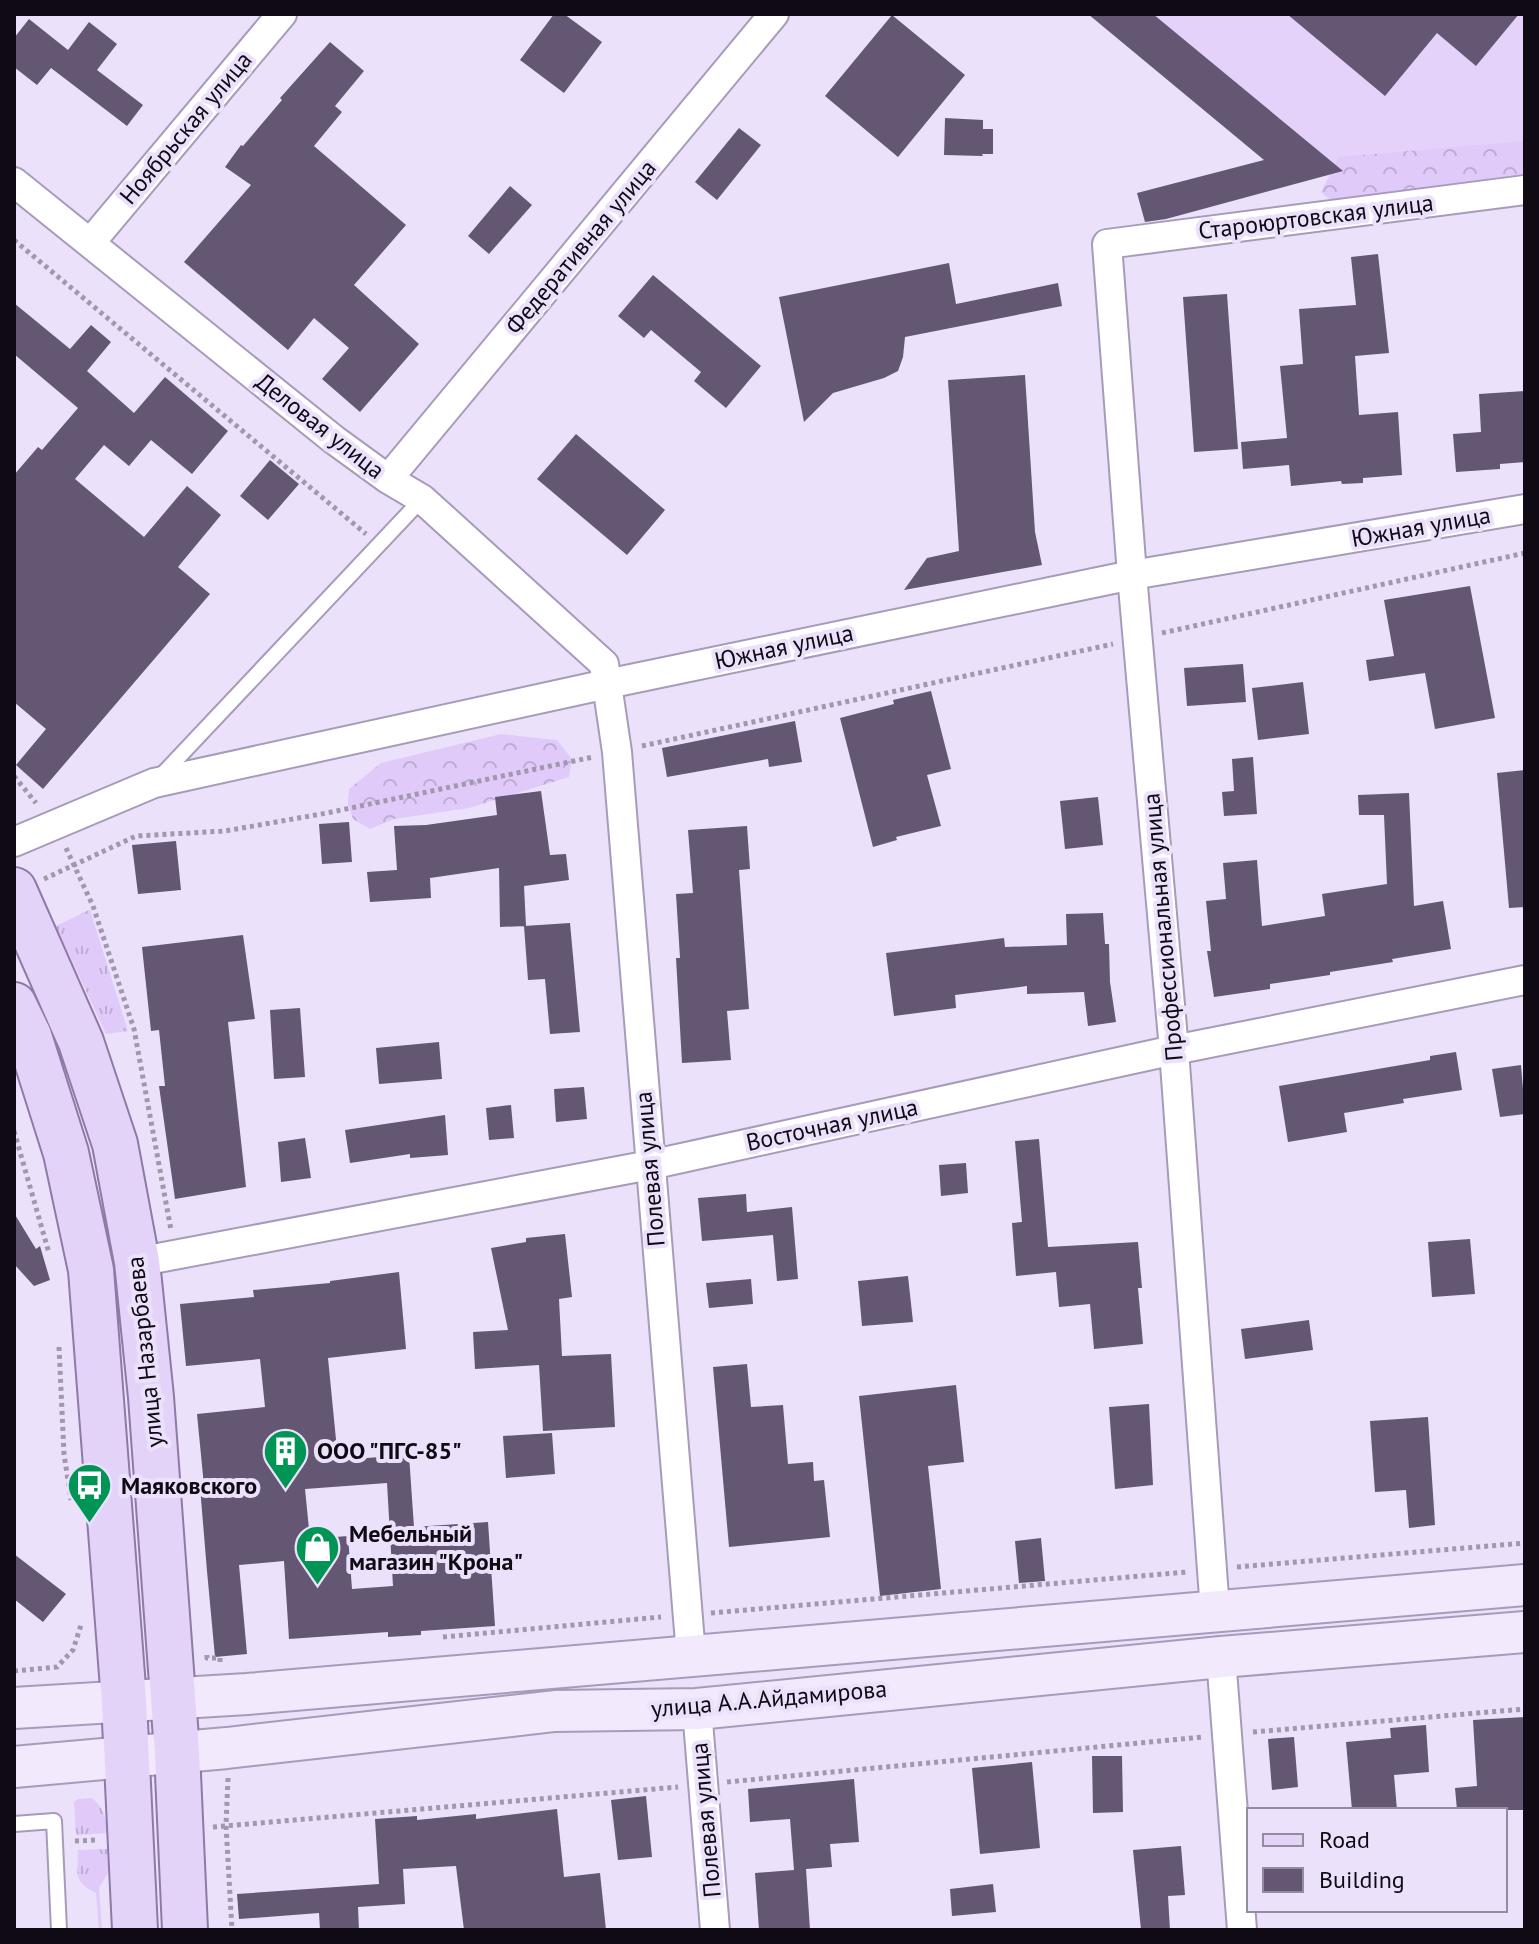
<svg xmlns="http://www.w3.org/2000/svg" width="1539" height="1944" viewBox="0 0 1539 1944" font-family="'PT Sans',sans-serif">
	<defs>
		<pattern id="grass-tufts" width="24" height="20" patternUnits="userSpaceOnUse" patternTransform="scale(2)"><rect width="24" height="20" fill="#e0cafa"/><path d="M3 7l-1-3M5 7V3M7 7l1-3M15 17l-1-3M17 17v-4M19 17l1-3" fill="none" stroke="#bfacd5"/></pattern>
		<pattern id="forest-crowns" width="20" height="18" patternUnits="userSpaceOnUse" patternTransform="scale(2)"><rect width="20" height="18" fill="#e0cafa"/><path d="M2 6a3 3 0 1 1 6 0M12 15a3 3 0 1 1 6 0" fill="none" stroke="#bfacd5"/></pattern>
	</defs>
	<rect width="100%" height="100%" fill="#ece1fb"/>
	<path fill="#e4d2fa" d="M1153,14H1525V159L1343,171Z"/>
	<path fill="url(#grass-tufts)" d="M89,910H90L128,1031L106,1034L56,926Z
		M92,1798C104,1808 106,1818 108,1833L76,1835L74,1802L78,1799Z
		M107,1849L108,1873L99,1888L102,1930H99L96,1893C72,1881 78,1874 78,1850Z"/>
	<path fill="url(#forest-crowns)" d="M1525,141V176L1368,195L1351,207L1334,203L1321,192L1339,157Z
		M501,734L557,740L572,759L569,777L469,808L394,819L370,829L353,819L348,804L349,789L381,763Z"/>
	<path fill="#635773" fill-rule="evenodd" d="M554,14H564L602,42L564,93L520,60Z
		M1088,14H1153L1343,171L1166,219L1145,222L1137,193L1264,160Z
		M1287,14H1519L1476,66L1437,33L1385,96Z
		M892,15L965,75L898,157L825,96Z
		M29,19L68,50L89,22L117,44L97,70L143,105L127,126L51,68L37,85L14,67V38Z
		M330,42L364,71L335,106L342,112L314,146L406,225L354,285L419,344L360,412L322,379L349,348L314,318L288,350L184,262L251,185L225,167L241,145L243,146L282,100L280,98Z
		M945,118L983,120V129H993V154H982L983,156L944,155Z
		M739,128L761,145L717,200L695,182Z
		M510,186L532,205L489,254L468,236Z
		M1378,254L1389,353L1355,356L1359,415L1398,412L1402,475L1363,478V483L1342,484L1341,481L1291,486L1289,465L1243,469L1241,442L1287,438L1280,366L1303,364L1299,309L1356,305L1351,257Z
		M949,263L956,304L1058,283L1062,306L905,337L903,357L898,371L884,378L833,393L804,422L779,297Z
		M653,275L761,366L726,408L694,381L701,372L651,330L644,338L618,316Z
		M1227,294L1238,449L1194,452L1183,297Z
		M14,303L70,349L91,325L111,342L87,371L134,413L165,377L228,431L192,474L151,440L129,466L104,445L75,479L144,537L187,486L221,515L178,567L210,594L43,789L16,765L46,729L14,702V475L38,447L42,450L78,408L14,354Z
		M1025,375L1035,532L1042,565L904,590L927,558L959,551L948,380Z
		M1525,391V462L1500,464V469L1456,472L1453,434L1481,432L1479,394Z
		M576,434L665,510L627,555L537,479Z
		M270,460L299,484L268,520L240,496Z
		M1470,586L1495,718L1435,729L1425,673L1369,681L1366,660L1394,656L1384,600Z
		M1243,664L1246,702L1187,706L1184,668Z
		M1303,682L1309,734L1258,740L1252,688Z
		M931,691L951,769L927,775L941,826L896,837L897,840L873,847L840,718L894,704L893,700Z
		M795,721L802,762L769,767L768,759L667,777L662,748Z
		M1253,757L1257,814L1224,816L1222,792L1234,791L1232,759Z
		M1525,770V907L1509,908L1497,773Z
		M541,791L550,855L566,854L569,880L524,886L526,926L500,927L499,868L430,878L431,898L370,902L367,872L397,870L394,826L426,825L497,815L495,797Z
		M1409,793L1414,906L1443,901L1451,949L1392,959L1393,962L1330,972V975L1270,984V989L1214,997L1207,951H1211L1206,901L1226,899L1223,863L1257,860L1262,926L1325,916L1322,894L1387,884L1384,815H1359L1358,795Z
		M1098,797L1103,845L1065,849L1060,801Z
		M349,822L352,862L322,864L319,824Z
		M747,826L750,869L739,870L749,1009L727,1011L731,1060L682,1063L676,958H680L676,894L693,893L688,830Z
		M176,841L181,890L138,894L132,845Z
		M1103,913L1105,944H1109L1110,982L1116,1022L1088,1026L1084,992L1027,994V986L955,995L956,1008L894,1016L886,953L1004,938L1005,947L1067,945L1066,914Z
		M570,923L580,1032L550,1034L545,979L528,980L524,926Z
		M243,935L255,1019L228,1022L246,1187L175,1199L159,1086H165L159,1030L151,1031L142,947Z
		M300,1008L305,1077L274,1079L270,1010Z
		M439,1042L442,1079L379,1084L376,1048Z
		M1456,1052L1462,1090L1403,1099L1404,1103L1344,1113L1347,1132L1288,1142L1279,1086L1430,1060V1056Z
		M1521,1065L1525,1114L1500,1117L1492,1069Z
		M584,1087L587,1119L556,1122L554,1089Z
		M511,1105L514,1138L489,1140L486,1108Z
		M445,1115L448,1155L410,1158V1154L350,1163L345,1130Z
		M305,1138L311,1178L281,1182L278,1142Z
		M1039,1139L1048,1247L1138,1242L1142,1288H1138L1143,1344L1094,1349L1090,1304L1059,1307L1056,1272L1016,1276L1012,1223L1022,1222L1015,1141Z
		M966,1163L968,1193L941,1196L939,1165Z
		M746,1194L747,1212L792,1207L798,1279L777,1281L773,1235L702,1241L698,1198Z
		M14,1213L36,1249L40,1246L50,1280L34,1286L14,1264Z
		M565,1234L572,1297L559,1299L562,1356L611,1354L615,1427L543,1431L539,1365L475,1369L473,1332L508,1330L491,1248L526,1242V1238Z
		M1470,1239L1475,1294L1432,1297L1428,1242Z
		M399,1272L406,1349L328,1358L338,1460L409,1455L414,1527L488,1522L495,1626L421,1631V1635L388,1637V1632L289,1639L284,1561L239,1565L247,1654L215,1657L207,1571L200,1487L204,1486L197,1414L265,1407L260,1359L186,1366L180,1304L254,1297L253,1290L330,1283V1281ZM387,1483L393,1586L352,1589L348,1536L310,1539L305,1489Z
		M908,1276L913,1322L862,1326L858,1281Z
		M751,1279L753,1304L709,1308L706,1283Z
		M1309,1320L1313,1350L1245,1359L1241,1329Z
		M747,1364L751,1407L783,1405L788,1464L813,1462L814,1481L824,1480L830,1537L729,1547L713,1367Z
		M956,1385L964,1462L928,1466L941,1589L880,1596L859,1396Z
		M1149,1404L1153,1485L1115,1489L1109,1407Z
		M1428,1417L1435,1525L1409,1528L1406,1490L1375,1492L1370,1421Z
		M552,1433L555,1474L506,1478L503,1436Z
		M1041,1538L1045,1581L1019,1583L1015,1541Z
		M14,1554L66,1594L43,1622L14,1599Z
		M1525,1717V1810H1457L1455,1788L1477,1786L1473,1720Z
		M1426,1725L1429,1772L1394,1775L1397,1810H1352L1346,1742L1391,1738L1390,1728Z
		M1294,1737L1298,1787L1272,1790L1268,1739Z
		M1092,1756H1122L1123,1812L1093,1813Z
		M1032,1762L1040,1848L980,1854L972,1768Z
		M854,1779L859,1842L830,1844L832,1867L806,1869L810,1930H759L755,1873L794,1870L790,1819L750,1822L748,1789Z
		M646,1796L652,1857L618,1860L611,1800Z
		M557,1809L564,1877L600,1873L606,1930H464L456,1866L403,1869L405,1904L358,1907L359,1930H320L319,1913L239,1919L237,1894L379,1884L375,1819L417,1816V1820L476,1814V1819Z
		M1181,1846L1185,1895L1168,1896L1170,1930H1141L1133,1850Z
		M993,1884L996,1912L952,1916L950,1889Z"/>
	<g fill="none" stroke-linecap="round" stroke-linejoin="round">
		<defs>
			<path id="service" d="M159,778L422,499
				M14,1824L54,1821L59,1930"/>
			<path id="minor" d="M14,182L333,439L388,479L422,499L604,664L617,752L691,1655
				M90,243L282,14
				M388,479L774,14
				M14,842L154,783L607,684L1132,575L1525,509
				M137,1262L650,1165L1174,1050L1525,980
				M1215,1611L1174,1050L1132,575L1107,244L1525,190
				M1221,1657L1242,1930
				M697,1709L715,1930"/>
			<path id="secondary" d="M14,1708L247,1694L1525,1585
				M14,1767L227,1748L555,1711L697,1709L1221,1657L1525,1632"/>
			<path id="primary" d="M14,890L81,1042L115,1144L137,1262L151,1397L177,1752L185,1930
				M14,1005L29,1036L66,1153L91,1270L124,1701L135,1930"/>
		</defs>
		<use href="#service" stroke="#a89bb9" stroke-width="18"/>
		<use href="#minor" stroke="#a89bb9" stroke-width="32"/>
		<use href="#secondary" stroke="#a89bb9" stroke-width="44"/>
		<use href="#primary" stroke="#8e7aa6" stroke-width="48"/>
		<path stroke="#a198ac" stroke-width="5" stroke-dasharray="4 4" stroke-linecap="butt" d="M14,240L366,534
			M1162,633L1525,553
			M642,746L1113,644
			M14,776L36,803
			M66,848L93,906L134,1029L171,1230
			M44,879L136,836L225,831L327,813L593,757
			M14,1131L49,1253
			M59,1347L64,1454L71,1500
			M1237,1567L1525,1543
			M711,1613L1187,1572
			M443,1637L661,1617
			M207,1655V1658H220V1665
			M14,1671L57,1667L73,1650L81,1625
			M1253,1732L1525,1709
			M228,1778L226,1825L232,1930
			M727,1782L1203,1737
			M213,1827L678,1787
			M75,1841L97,1840"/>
		<use href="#service" stroke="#fff" stroke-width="14"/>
		<use href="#minor" stroke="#fff" stroke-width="28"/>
		<use href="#secondary" stroke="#f2e9fc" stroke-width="40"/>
		<use href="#primary" stroke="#e4d3f8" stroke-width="44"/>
	</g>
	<defs>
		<symbol id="building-pin" viewBox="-11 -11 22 30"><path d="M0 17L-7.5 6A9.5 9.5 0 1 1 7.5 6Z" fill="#009455" stroke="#ece1fb"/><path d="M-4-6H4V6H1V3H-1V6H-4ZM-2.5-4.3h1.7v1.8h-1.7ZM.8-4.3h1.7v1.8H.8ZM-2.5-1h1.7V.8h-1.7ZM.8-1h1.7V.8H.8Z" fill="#fff"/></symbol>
		<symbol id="bus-pin" viewBox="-11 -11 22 30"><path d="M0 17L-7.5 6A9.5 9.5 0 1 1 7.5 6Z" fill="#009455" stroke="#ece1fb"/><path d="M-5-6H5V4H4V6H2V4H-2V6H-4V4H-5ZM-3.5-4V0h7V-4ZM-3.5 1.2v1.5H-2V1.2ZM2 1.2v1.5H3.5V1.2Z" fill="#fff"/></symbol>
		<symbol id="shop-pin" viewBox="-11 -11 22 30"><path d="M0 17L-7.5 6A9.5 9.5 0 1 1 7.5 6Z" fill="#009455" stroke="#ece1fb"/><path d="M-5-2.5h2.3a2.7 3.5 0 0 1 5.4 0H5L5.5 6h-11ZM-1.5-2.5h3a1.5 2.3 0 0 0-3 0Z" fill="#fff"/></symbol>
	</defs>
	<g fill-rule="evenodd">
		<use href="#building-pin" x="260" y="1426" width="51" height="69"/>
		<use href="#bus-pin" x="64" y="1460" width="51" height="69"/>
		<use href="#shop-pin" x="292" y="1522" width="51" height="69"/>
	</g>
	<g text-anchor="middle" stroke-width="8" stroke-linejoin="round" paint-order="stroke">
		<g font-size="24" fill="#0f0a14" stroke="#ece1fb">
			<text transform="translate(186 128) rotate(-50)" y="8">Ноябрьская улица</text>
			<text transform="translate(1316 217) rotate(-7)" y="8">Староюртовская улица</text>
			<text transform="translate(581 247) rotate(-50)" y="8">Федеративная улица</text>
			<text transform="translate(320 426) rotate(38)" y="8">Деловая улица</text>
			<text transform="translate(1421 527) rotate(-10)" y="8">Южная улица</text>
			<text transform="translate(784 647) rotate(-12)" y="8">Южная улица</text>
			<text transform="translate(1163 927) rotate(-95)" y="8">Профессиональная улица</text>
			<text transform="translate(832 1125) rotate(-12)" y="8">Восточная улица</text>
			<text transform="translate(650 1169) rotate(-95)" y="8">Полевая улица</text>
			<text transform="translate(145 1352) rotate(-96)" y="8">улица Назарбаева</text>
			<text transform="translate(769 1699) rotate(-5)" y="8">улица А.А.Айдамирова</text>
			<text transform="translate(706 1820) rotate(-95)" y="8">Полевая улица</text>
		</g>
		<g font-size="24" font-weight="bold" fill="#0f0a14" stroke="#ece1fb" text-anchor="start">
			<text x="317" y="1459">ООО "ПГС-85"</text>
			<text x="121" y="1494">Маяковского</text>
			<text x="349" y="1542">Мебельный<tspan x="349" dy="28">магазин "Крона"</tspan></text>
		</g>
	</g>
	<rect width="1539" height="1944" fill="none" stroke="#0f0a14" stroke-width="32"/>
	<rect x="1247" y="1808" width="260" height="104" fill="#ece1fb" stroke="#948b9f" stroke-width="2"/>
	<rect x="1263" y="1834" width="40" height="12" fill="#e4d3f8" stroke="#948b9f" stroke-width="2"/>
	<text x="1319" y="1848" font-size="24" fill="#0f0a14">Road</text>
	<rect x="1263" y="1868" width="40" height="24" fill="#635773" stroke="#948b9f" stroke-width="2"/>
	<text x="1319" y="1888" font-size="24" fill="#0f0a14">Building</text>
</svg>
